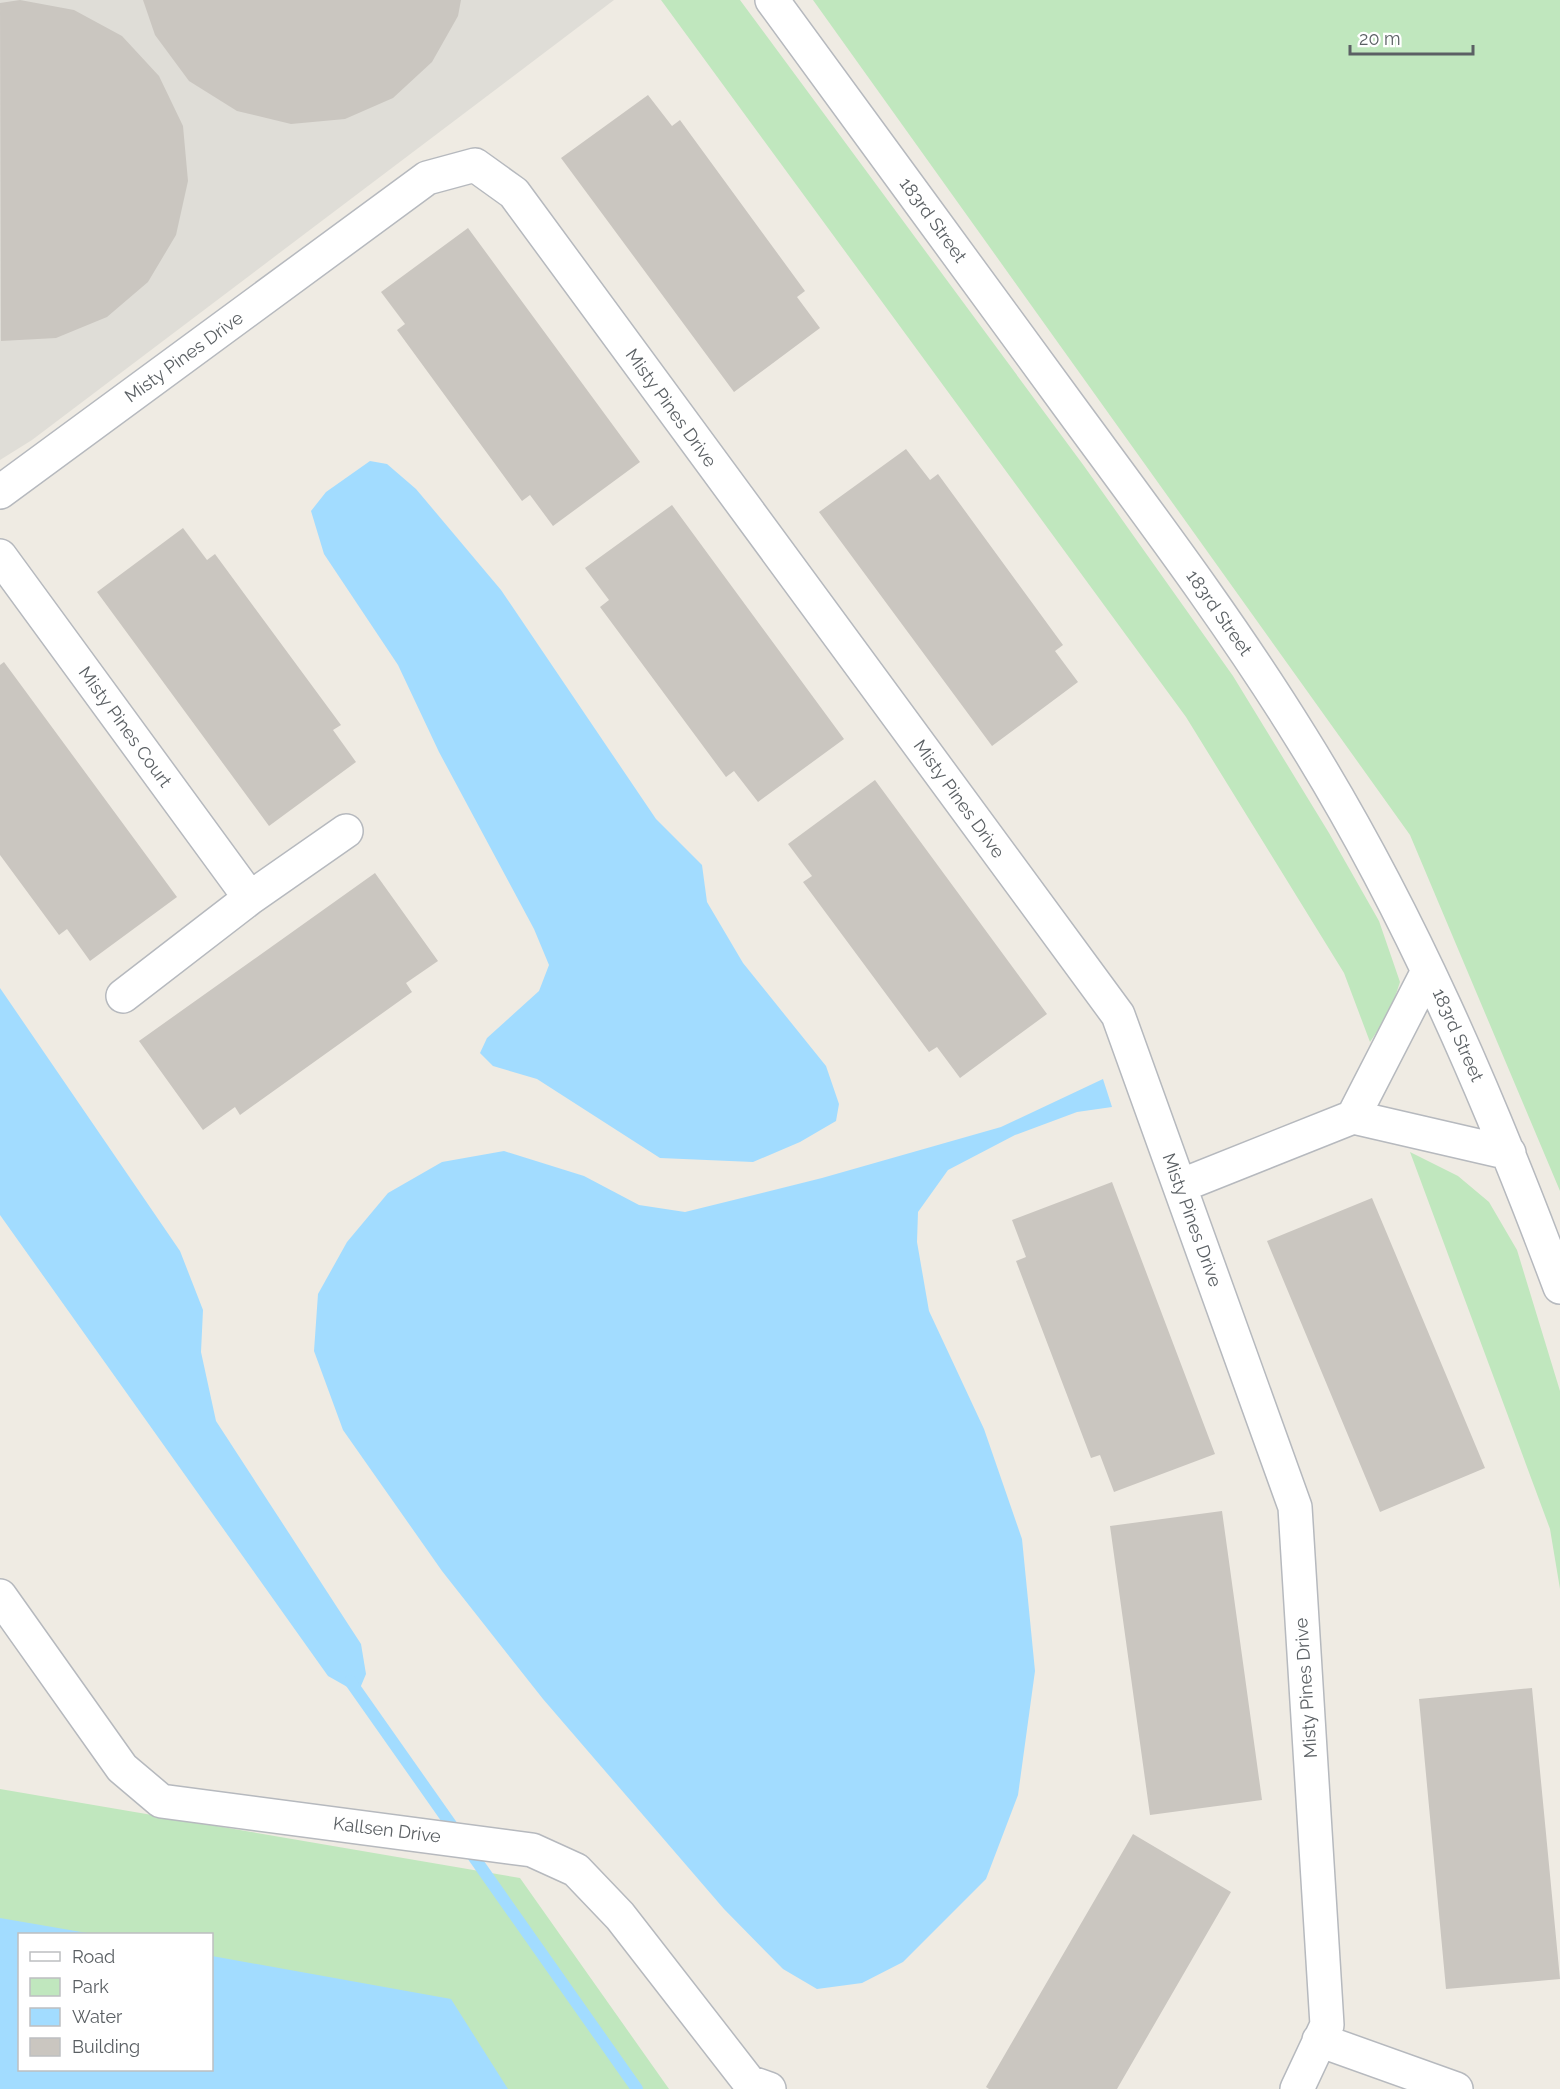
<svg xmlns="http://www.w3.org/2000/svg" width="1560" height="2089" viewBox="0 0 1560 2089" font-family="Raleway,sans-serif">
	<rect width="100%" height="100%" fill="#efebe3"/>
	<path fill="#dfddd7" d="M0,0H614L32,440L0,460Z"/>
	<path fill="#c0e7be" fill-rule="evenodd" d="M661,0H740L1084,466L1233,676L1329,833L1379,921L1400,982L1390,1012L1370,1042L1344,973L1186,717Z
		M813,0H1560V1191L1410,835Z
		M1410,1152L1458,1176L1489,1202L1517,1250L1560,1391V1589L1550,1529Z
		M0,1789L520,1878L669,2089H0ZM20,1934H212V2070H20Z"/>
	<path fill="#a2dcff" d="M370,461L387,464L416,489L501,590L656,819L702,865L707,902L743,963L826,1066L839,1104L836,1121L800,1142L753,1162L660,1158L537,1079L493,1066L480,1053L487,1038L539,991L549,965L534,929L439,752L398,665L324,554L311,511L326,492Z
		M0,988L180,1251L203,1310L201,1352L216,1421L361,1644L366,1674L358,1693L328,1676L0,1215Z
		M1103,1079L1112,1107L1077,1112L1015,1135L948,1170L918,1212L917,1242L929,1311L984,1429L1022,1539L1035,1671L1018,1795L986,1879L903,1962L862,1983L817,1989L783,1969L724,1909L543,1699L442,1571L343,1430L314,1351L318,1294L347,1242L388,1193L442,1162L504,1151L584,1176L639,1205L685,1212L822,1178L1001,1127Z
		M0,1918L93,1934H20V2070H212V1956L451,1999L508,2089H0Z"/>
	<g fill="none" stroke-linecap="round" stroke-linejoin="round">
		<path stroke="#a2dcff" stroke-width="12" d="M350,1681L637,2089"/>
	</g>
	<path fill="#cac6c0" d="M20,0L74,10L122,36L159,76L183,126L188,181L176,235L148,282L107,317L56,338L1,341L0,3Z
		M143,0H461L458,16L432,62L393,98L345,119L291,124L237,111L189,81L155,35Z
		M648,95L672,126L680,120L805,291L797,297L820,328L734,392L561,158Z
		M468,228L640,462L553,526L530,495L522,501L397,330L405,324L381,292Z
		M906,449L930,480L938,474L1063,645L1055,651L1078,682L992,746L819,512Z
		M672,505L844,739L758,802L734,771L726,777L600,607L609,600L585,568Z
		M183,528L207,560L215,554L341,725L333,730L356,762L269,826L97,592Z
		M4,662L177,897L90,961L67,929L59,935L0,855V665Z
		M875,780L1047,1014L960,1078L937,1047L929,1052L803,882L812,876L788,844Z
		M375,873L438,961L406,983L412,992L240,1115L235,1107L203,1130L139,1041Z
		M1112,1182L1215,1454L1114,1492L1100,1455L1091,1458L1016,1261L1026,1257L1012,1220Z
		M1372,1198L1485,1468L1380,1512L1267,1241Z
		M1222,1511L1262,1800L1150,1815L1110,1526Z
		M1532,1688L1560,1979L1446,1989L1419,1699Z
		M1133,1834L1231,1892L1117,2089H989L986,2087Z"/>
	<g fill="none" stroke-linecap="round" stroke-linejoin="round">
		<defs>
			<path id="minor" d="M772,0C871,135 970,271 1069,406C1149,515 1230,622 1301,737C1409,910 1489,1097 1560,1287
				M0,492L427,178L475,165L514,193L1118,1015L1295,1507L1327,2025L1297,2089
				M0,556L250,898L123,996
				M250,898L346,831
				M1428,971L1353,1117L1509,1153
				M1180,1186L1353,1117
				M0,1596L122,1768L161,1801L532,1850L576,1870L620,1916L749,2082L769,2089
				M1319,2040L1456,2089"/>
		</defs>
		<use href="#minor" stroke="#b6b9be" stroke-width="36"/>
		<use href="#minor" stroke="#fff" stroke-width="33"/>
	</g>
	<g text-anchor="middle" stroke-width="5" stroke-linejoin="round" paint-order="stroke">
		<g font-size="18" fill="#5b6064" stroke="#fff">
			<text transform="translate(933 220) rotate(54)" y="6">183rd Street</text>
			<text transform="translate(184 357) rotate(-36)" y="6">Misty Pines Drive</text>
			<text transform="translate(671 408) rotate(54)" y="6">Misty Pines Drive</text>
			<text transform="translate(1219 613) rotate(55)" y="6">183rd Street</text>
			<text transform="translate(125 727) rotate(54)" y="6">Misty Pines Court</text>
			<text transform="translate(959 799) rotate(54)" y="6">Misty Pines Drive</text>
			<text transform="translate(1458 1035) rotate(66)" y="6">183rd Street</text>
			<text transform="translate(1192 1220) rotate(70)" y="6">Misty Pines Drive</text>
			<text transform="translate(1306 1688) rotate(-94)" y="6">Misty Pines Drive</text>
			<text transform="translate(387 1830) rotate(7)" y="6">Kallsen Drive</text>
		</g>
	</g>
	<rect x="18" y="1933" width="195" height="138" fill="#ffffff" stroke="#bdbfc1" stroke-width="1.5"/>
	<rect x="30" y="1952" width="30" height="9" fill="#ffffff" stroke="#bdbfc1" stroke-width="1.5"/>
	<text x="72" y="1963" font-size="18" fill="#5b6064">Road</text>
	<rect x="30" y="1978" width="30" height="18" fill="#c0e7be" stroke="#bdbfc1" stroke-width="1.5"/>
	<text x="72" y="1993" font-size="18" fill="#5b6064">Park</text>
	<rect x="30" y="2008" width="30" height="18" fill="#a2dcff" stroke="#bdbfc1" stroke-width="1.5"/>
	<text x="72" y="2023" font-size="18" fill="#5b6064">Water</text>
	<rect x="30" y="2038" width="30" height="18" fill="#cac6c0" stroke="#bdbfc1" stroke-width="1.5"/>
	<text x="72" y="2053" font-size="18" fill="#5b6064">Building</text>
	<path d="M1350 45v9h123v-9" fill="none" stroke="#5b6064" stroke-width="3"/>
	<text x="1359" y="45" font-size="18" fill="#5b6064" stroke="#ffffff" stroke-width="4.5" paint-order="stroke">20 m</text>
</svg>
